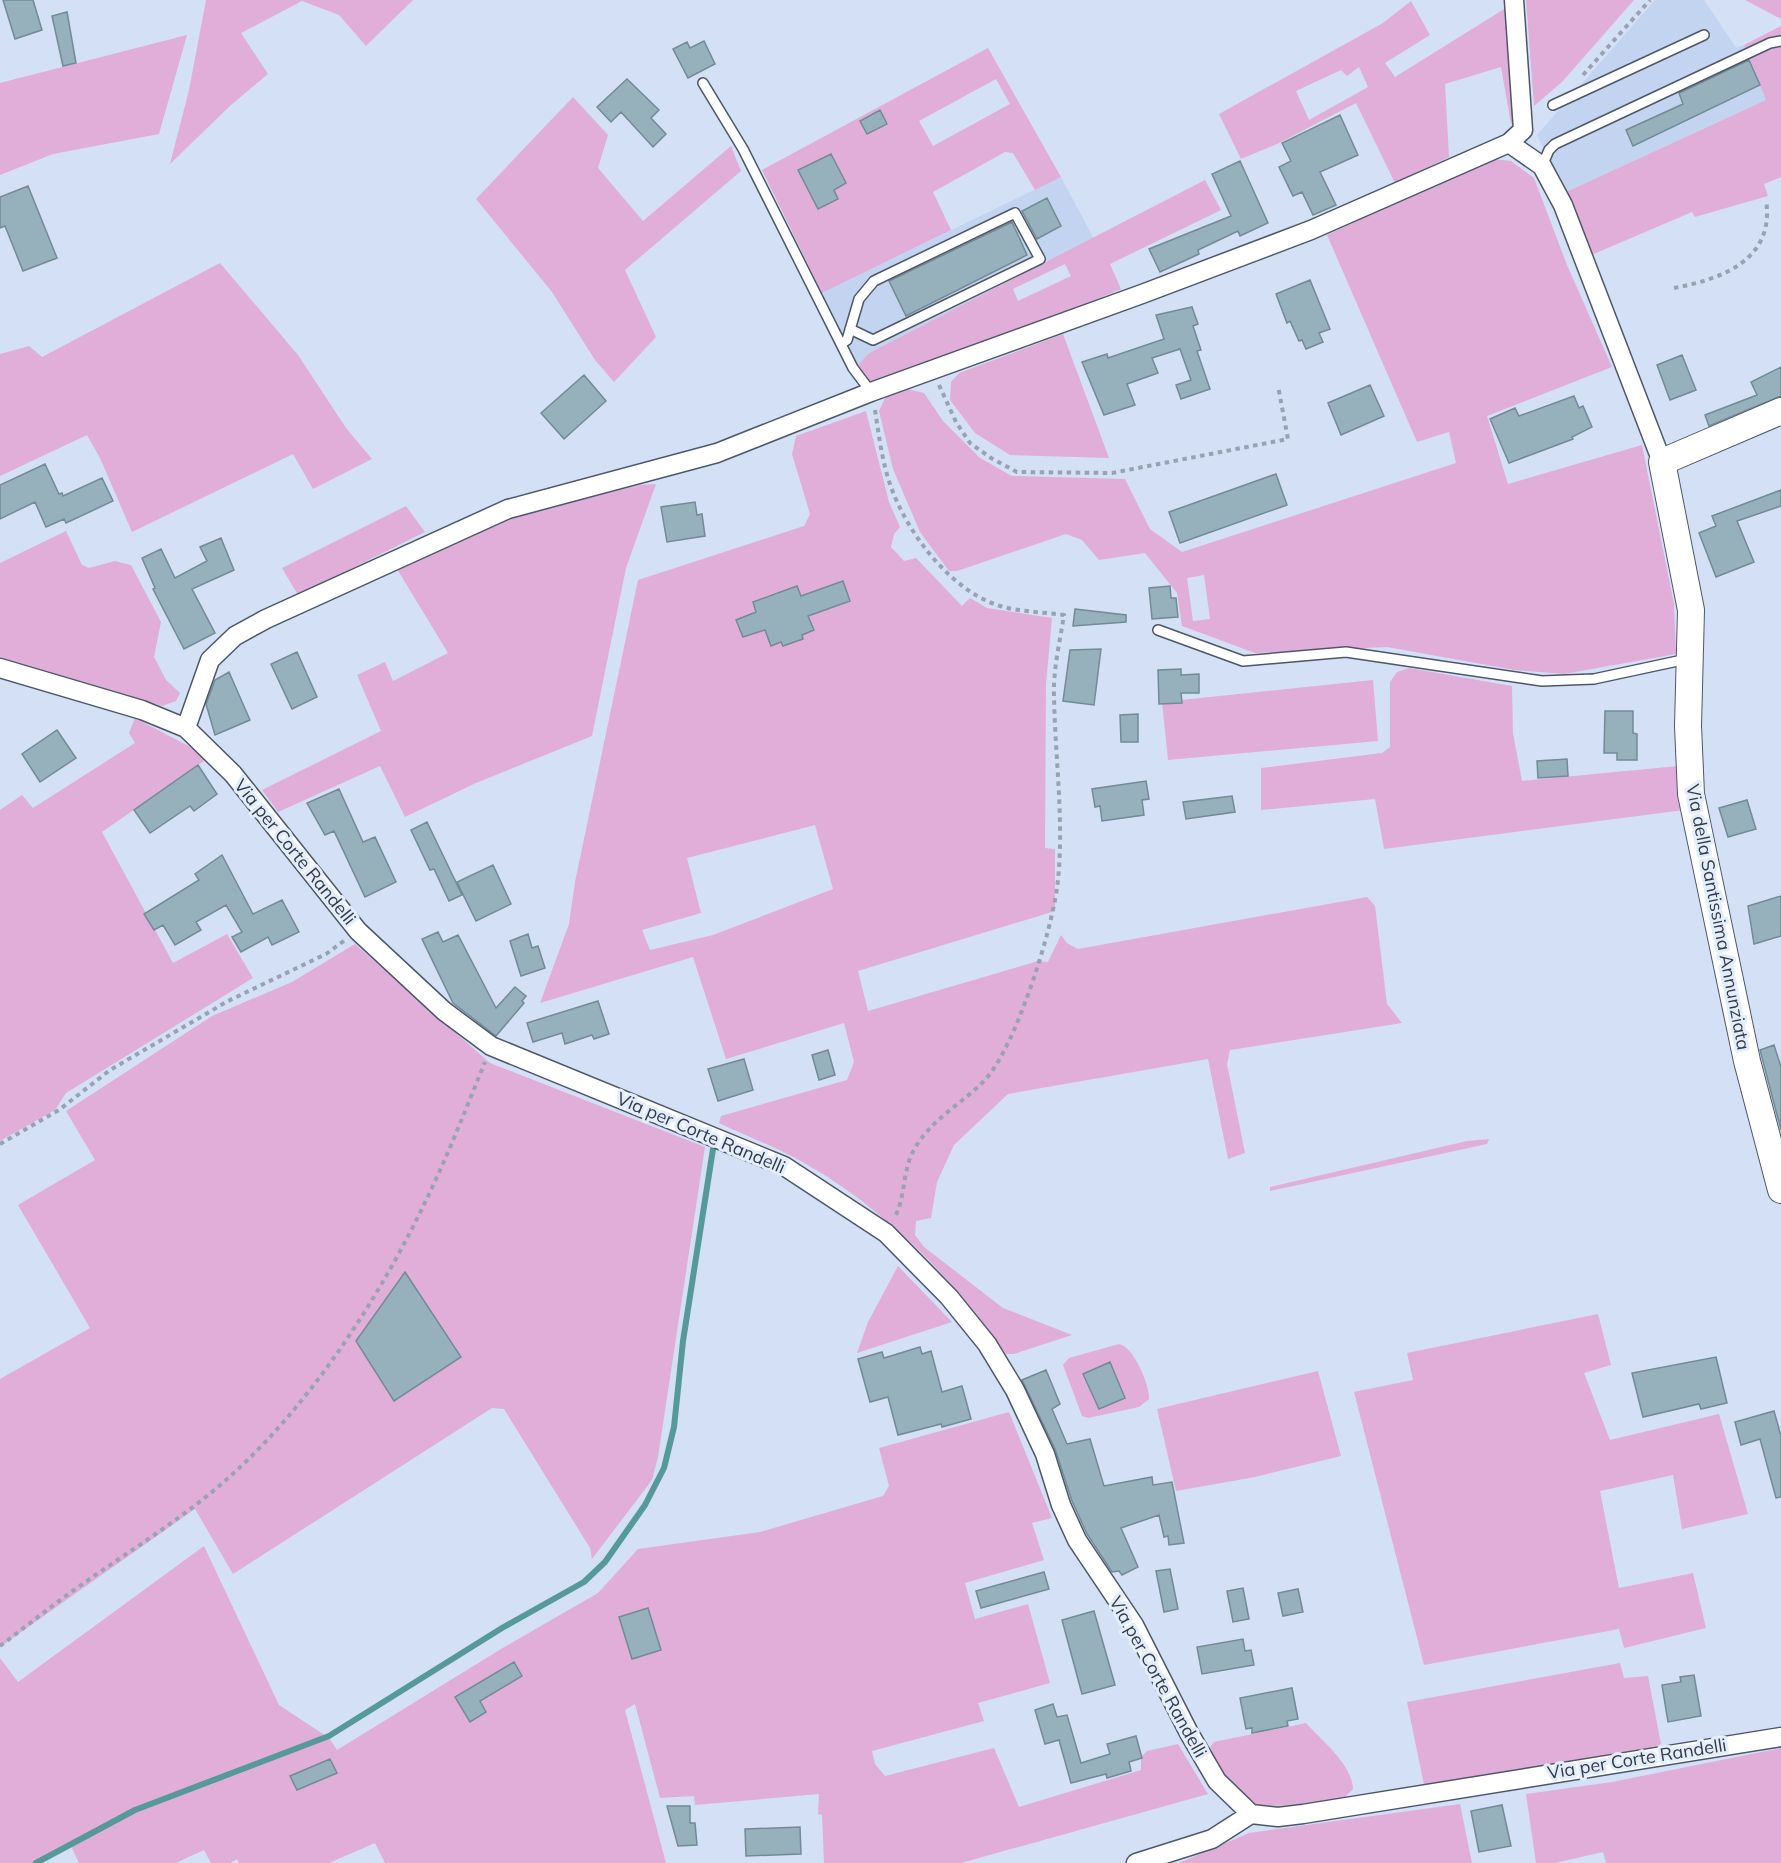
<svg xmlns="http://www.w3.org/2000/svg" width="1781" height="1863" viewBox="0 0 1781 1863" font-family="Mulish,sans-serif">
	<rect width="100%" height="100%" fill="#d3e0f5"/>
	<path fill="#c3d4f0" d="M1655,0H1704L1736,48L1744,45L1766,100L1564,193L1537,135Z
		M1061,177L1094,239L869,353L858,365L822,293Z"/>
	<path fill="#e1aeda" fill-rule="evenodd" d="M206,0H413L366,46L339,15L302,1L241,33L268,74L231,105L170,164L189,90Z
		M1526,0H1634L1562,82L1534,106Z
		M1745,0H1781V19Z
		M1411,1L1430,35L1385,63L1395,77L1509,6L1519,115L1511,124L1501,67L1445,84L1449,157L1395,183L1356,103L1277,144L1241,159L1219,114L1383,23ZM1359,67L1368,87L1309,120L1296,91L1341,70L1347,76Z
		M1781,26V177L1764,184L1768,196L1695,217L1692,212L1589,256L1564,193L1766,100L1744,45Z
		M187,35L159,134L53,154L0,175V83Z
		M988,48L1061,177L1035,190L1013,153L1005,152L933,192L951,230L822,293L762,170ZM996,79L1010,104L933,146L919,121Z
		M573,97L608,135L598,168L643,221L731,146L741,171L625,270L656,337L614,382L595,360L552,292L476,199Z
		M1492,159L1511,161L1534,178L1567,265L1612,367L1487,416L1508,484L1642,445L1674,604L1676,654L1564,674L1515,670L1387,647L1255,653L1182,626L1177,593L1145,553L1099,560L1082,540L1066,534L957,571H949L920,532L893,469L879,411L887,394L903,388L924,393L943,421L980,458L1012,476L1125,479L1150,529L1182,552L1456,463L1449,432L1417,442L1327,235ZM1204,575L1210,619L1193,621L1187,578Z
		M1205,180L1221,210L1110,264L1121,289L1019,332L878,385L867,379L858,365L869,353ZM1065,264L1071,276L1018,301L1013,289Z
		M220,263L298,355L346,428L372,459L313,489L293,454L132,532L100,458L87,435L0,476V354L29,346L42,357Z
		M1063,334L1109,458L1010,455L975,433L950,400L951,382L959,373Z
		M866,411L889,502L900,527L894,534L891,547L904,561L916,558L962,606L970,598L987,608L1052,618L1046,684L1045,848L1055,849V911L858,971L868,1011L1038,961L1048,962L1061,935L1067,943L1078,949L1367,897L1375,906L1387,1004L1402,1023L1230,1050L1227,1064L1245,1153L1228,1159L1208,1059L1008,1094L954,1145L937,1182L931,1218L916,1221L915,1235L924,1247L1003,1308L1072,1335L1014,1354H1006C953,1278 886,1210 806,1164C779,1148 748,1137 719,1123L721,1116L847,1080L854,1062L844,1023L726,1059L693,957L540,1003L569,924L575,882L638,580L804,526L810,514L792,454L796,436ZM815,825L833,889L713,935L650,950L642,930L701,913L687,858Z
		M656,484L626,568L592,736L476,783L405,817L380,766L278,812L262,790L381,731L357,675L385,662L393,681L448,653L397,569L516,515L640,485Z
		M406,506L425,532L298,595L282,568Z
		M66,531L82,565L89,568L115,561L131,565L161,622L154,657L166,680L180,693L176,701L162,706L0,657V563Z
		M1409,668L1512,686L1513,733L1522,781L1678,766L1684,810L1384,849L1375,799L1261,810V768L1382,753L1390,747V682L1397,672Z
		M1373,680L1378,741L1168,760L1162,702Z
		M135,718L198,751L204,761L102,832L173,963L227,934L253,978L66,1093L55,1110L0,1141V810L22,795L33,808L135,743L129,733Z
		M355,944L490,1063L705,1147L658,1457L652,1480L592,1559L590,1548L504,1409L492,1408L233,1574L195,1509L0,1647V1379L90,1328L18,1205L95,1160L66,1111L212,1016L292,982Z
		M1489,1139L1487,1144L1270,1191V1187L1467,1141Z
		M898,1266L952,1322L857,1353L868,1322Z
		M1598,1314L1611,1365L1584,1373L1610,1440L1719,1414L1748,1514L1682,1529L1673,1475L1600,1491L1619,1588L1693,1573L1706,1628L1624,1648L1619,1629L1424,1665L1354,1392L1413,1380L1407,1353Z
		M1119,1344C1133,1346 1150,1385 1149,1399L1139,1407L1088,1418L1082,1416L1063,1365L1069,1358Z
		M1318,1371L1341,1456L1255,1477L1176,1491L1157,1409Z
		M1009,1412L1052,1518L1032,1523L1044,1560L965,1583L975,1619L1028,1604L1050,1683L978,1703L984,1721L872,1751L875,1764L885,1776L994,1748L1019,1807L1141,1770V1757L1147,1751L1178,1744L1208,1794L961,1863H824L822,1815L818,1814L819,1794L695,1805L694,1796L660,1798L635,1704L625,1710L666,1863H385L375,1843L329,1863H239L237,1859L230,1863H211L204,1850L176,1863H79L70,1844L33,1863H0V1658L18,1682L204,1546L279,1705L329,1738L337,1750L501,1649L598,1593L638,1549L760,1532L883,1496L889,1486L879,1448Z
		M1620,1663L1624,1678L1648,1676L1661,1744L1653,1748L1434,1787L1424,1785L1407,1702Z
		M1306,1723C1322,1741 1352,1764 1353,1789L1341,1801L1258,1807L1236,1791L1208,1750L1214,1742Z
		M1781,1748V1863H1606L1603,1852L1555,1863H1536L1526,1794L1612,1782Z
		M1460,1804L1472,1863H1179L1249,1833Z"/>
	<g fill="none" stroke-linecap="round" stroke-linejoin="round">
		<path stroke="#56999a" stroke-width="6" d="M36,1863L135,1810L329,1736L502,1628L584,1582L605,1562L645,1505L664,1468L674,1427L683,1341L713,1149"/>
	</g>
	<path fill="#96b0bc" stroke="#728b96" stroke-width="1.5" d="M3,0H33L42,30L15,39Z
		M67,12L76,63L63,66L52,16Z
		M704,41L715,64L688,78L673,49L687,42L690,48Z
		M1749,60L1760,85L1633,146L1626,130L1683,104L1679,93Z
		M627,79L659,110L651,118L666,134L653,147L621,112L611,122L597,107Z
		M880,110L887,124L867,134L860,121Z
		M1340,115L1358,155L1320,172L1336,205L1313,215L1302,192L1293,196L1279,167L1291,161L1282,143Z
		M831,154L846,183L834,190L838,199L818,209L798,170Z
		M1240,161L1268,223L1240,236L1238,231L1198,250L1199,254L1160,272L1149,249L1231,216L1212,174Z
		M28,186L57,258L23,271L5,226L0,228V197Z
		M1047,198L1061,226L1037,239L1022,211Z
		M1012,222L1027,255L906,316L889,281Z
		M1310,280L1330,329L1319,333L1323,342L1306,349L1302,340L1299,341L1290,321L1287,323L1276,294Z
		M1192,307L1198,324L1193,326L1201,350L1197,351L1210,389L1181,399L1176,385L1191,380L1180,349L1152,358L1158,373L1127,384L1135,405L1104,415L1082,362L1107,354L1108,358L1164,339L1156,315Z
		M1682,355L1696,390L1670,400L1657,365Z
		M1781,367V396L1709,426L1705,415L1757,395L1751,382Z
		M584,375L606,401L564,439L541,413Z
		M1370,385L1384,416L1341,435L1328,403Z
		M1574,396L1579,408L1583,406L1592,427L1572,437L1573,439L1509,463L1490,419L1515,408L1519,416Z
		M45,464L59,494L62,493L63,496L102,478L113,501L66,523L64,519L46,527L35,502L0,519V485Z
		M1276,474L1287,505L1180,543L1169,512Z
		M1781,490V506L1737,521L1754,562L1716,577L1699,533L1716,526L1712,516Z
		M695,502L697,515L702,514L705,536L667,542L661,507Z
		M221,538L234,570L192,589L215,633L184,649L153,589L155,588L142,558L161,549L175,578L207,561L200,547Z
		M843,581L850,601L808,616L814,630L802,635L803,639L783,646L781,642L771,646L765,630L743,637L736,620L756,612L753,602L797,586L801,596Z
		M1170,586L1171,598H1176L1178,617L1152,619L1149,588Z
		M1075,609L1126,615V622L1073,626Z
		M1101,649L1094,705L1063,701L1070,650Z
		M297,652L317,697L292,709L271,664Z
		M1181,669V675L1199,674V693H1181L1182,703L1159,704L1158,670Z
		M229,672L250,720L215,735L206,704L215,680Z
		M1605,711H1633V733L1637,734V760H1617V753H1604Z
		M1138,714V742H1121L1120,715Z
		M57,730L76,758L40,782L22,754Z
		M1567,759L1568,776L1538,778L1537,761Z
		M198,765L217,794L194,811L190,806L150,833L134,810Z
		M1146,781L1149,799L1142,800L1144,815L1102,821L1100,806L1095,807L1092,789Z
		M339,789L363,842L375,837L396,882L365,897L334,831L325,835L307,803Z
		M1232,796L1235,812L1186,819L1183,802Z
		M1747,800L1756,829L1728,837L1719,808Z
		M427,822L462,895L449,901L434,869L430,870L411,830Z
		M222,855L253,914L282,900L299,932L272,945L268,937L241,952L232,937L242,932L226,905L196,922L201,930L175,945L163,925L154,930L144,914L199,880L195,874Z
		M493,865L511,904L476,921L457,882Z
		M1781,896V936L1754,944L1748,906Z
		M438,932L443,942L458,935L496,1008L515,987L526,996L522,1001L524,1003L496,1036L453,1003L422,939Z
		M528,934L532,948L538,946L545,968L521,976L510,941Z
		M598,1001L609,1034L594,1039L592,1035L565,1044L562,1033L533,1042L527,1023Z
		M1774,1045L1781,1067V1130L1760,1050Z
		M828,1050L835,1075L819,1080L812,1055Z
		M744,1059L753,1090L718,1101L708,1069Z
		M405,1272L461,1357L394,1401L356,1341Z
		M920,1347L922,1354L931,1351L942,1392L962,1386L971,1419L942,1427L941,1424L898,1435L888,1397L870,1402L858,1359L882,1352L884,1358Z
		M1716,1357L1727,1403L1701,1409L1699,1404L1643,1417L1632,1373Z
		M1110,1362L1125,1398L1099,1409L1083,1374Z
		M1046,1370L1060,1404L1052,1409L1067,1444L1090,1439L1104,1486L1152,1477L1153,1485L1172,1482L1184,1543L1169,1545L1168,1536L1164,1537L1159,1515L1121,1528L1138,1567L1122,1575L1119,1571L1112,1572L1087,1534L1072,1501L1055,1449L1022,1380Z
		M1774,1411L1781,1436V1497L1776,1498L1760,1439L1741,1445L1735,1422Z
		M1170,1569L1178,1609L1164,1612L1156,1571Z
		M1044,1572L1049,1589L981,1608L976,1591Z
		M1243,1588L1249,1619L1233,1622L1227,1591Z
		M1298,1589L1303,1612L1283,1616L1278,1593Z
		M648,1608L661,1650L632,1659L619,1617Z
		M1094,1611L1115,1685L1082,1694L1062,1620Z
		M1243,1639L1245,1651L1251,1650L1254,1665L1202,1674L1197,1647Z
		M514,1662L522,1676L480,1701L486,1712L470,1722L455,1697Z
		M1694,1675L1701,1716L1668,1722L1662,1685L1681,1682L1680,1677Z
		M1292,1688L1298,1719L1287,1721L1288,1726L1252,1733V1728L1246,1729L1240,1698Z
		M1053,1704L1057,1717L1067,1715L1081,1763L1110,1754L1107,1744L1136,1736L1142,1758L1129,1762L1131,1771L1107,1778L1106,1774L1071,1783L1059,1740L1045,1744L1035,1710Z
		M330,1759L337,1773L297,1790L290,1776Z
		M1502,1805L1511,1846L1479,1852L1471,1811Z
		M667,1806H690V1823H695L697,1845L678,1846Z
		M800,1827L801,1854L746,1856L745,1829Z"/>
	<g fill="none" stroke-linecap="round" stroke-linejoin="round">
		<defs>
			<path id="lane" d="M703,83L743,149L853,368L871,392
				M1553,105L1704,35
				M1542,166L1549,150L1555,144L1770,43L1781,41
				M841,344L847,340L859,299L874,281L1015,213L1040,259L873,340L850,329
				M1158,630L1243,661L1346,652L1542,681L1594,679L1687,659"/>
			<path id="street" d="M1509,143L1523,130L1514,0
				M0,668L142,710L186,728L233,774L358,931L444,1011L491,1046L784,1166L886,1233L949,1297L987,1344L1015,1390L1045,1454L1061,1505L1077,1540L1134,1625L1189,1733L1217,1781L1251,1814L1278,1817L1303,1814L1781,1737
				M186,728L210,660L235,636L266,619L508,509L717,453L871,392L1142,294L1311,230L1509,143L1542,166L1563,205L1662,462
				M1136,1863L1212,1839L1251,1814"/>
			<path id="secondary" d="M1781,411L1662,462L1691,610L1688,726L1691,794L1747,1061L1781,1190"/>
		</defs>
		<use href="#lane" stroke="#4d576a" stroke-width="12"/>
		<use href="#street" stroke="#4d576a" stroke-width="21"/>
		<use href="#secondary" stroke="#4d576a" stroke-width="28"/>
		<path stroke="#98a2b2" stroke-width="4" stroke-dasharray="4.5 4.5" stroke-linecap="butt" d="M1583,75L1650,0
			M1674,288C1722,279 1775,260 1766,200
			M939,385L956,422L970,443L991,458L1017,472L1112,473L1288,439L1278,386
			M875,410C879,436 882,462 891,487C908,534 951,591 1000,606C1020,612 1043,612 1064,615C1060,641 1053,670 1054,696C1055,758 1065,827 1057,888C1051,933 1015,1050 983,1082C961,1104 931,1120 915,1148C902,1169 906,1196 895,1217
			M0,1144L59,1110L110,1070L228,1001L326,954L345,940
			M0,1646C28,1625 55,1603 84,1583C135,1547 190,1514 237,1470C317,1396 384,1290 430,1192C450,1150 467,1106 485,1062"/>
		<use href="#lane" stroke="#fff" stroke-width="9"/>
		<use href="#street" stroke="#fff" stroke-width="18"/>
		<use href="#secondary" stroke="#fff" stroke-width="26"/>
	</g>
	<g text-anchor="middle" stroke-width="6" stroke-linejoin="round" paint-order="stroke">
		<g font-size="18" fill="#353a43" stroke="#e2edfe">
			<text transform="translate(295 852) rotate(51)" y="6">Via per Corte Randelli</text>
			<text transform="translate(1718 917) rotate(79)" y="6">Via della Santissima Annunziata</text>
			<text transform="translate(701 1133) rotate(23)" y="6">Via per Corte Randelli</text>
			<text transform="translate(1158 1677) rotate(61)" y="6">Via per Corte Randelli</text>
			<text transform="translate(1637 1759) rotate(-9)" y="6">Via per Corte Randelli</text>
		</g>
	</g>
</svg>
